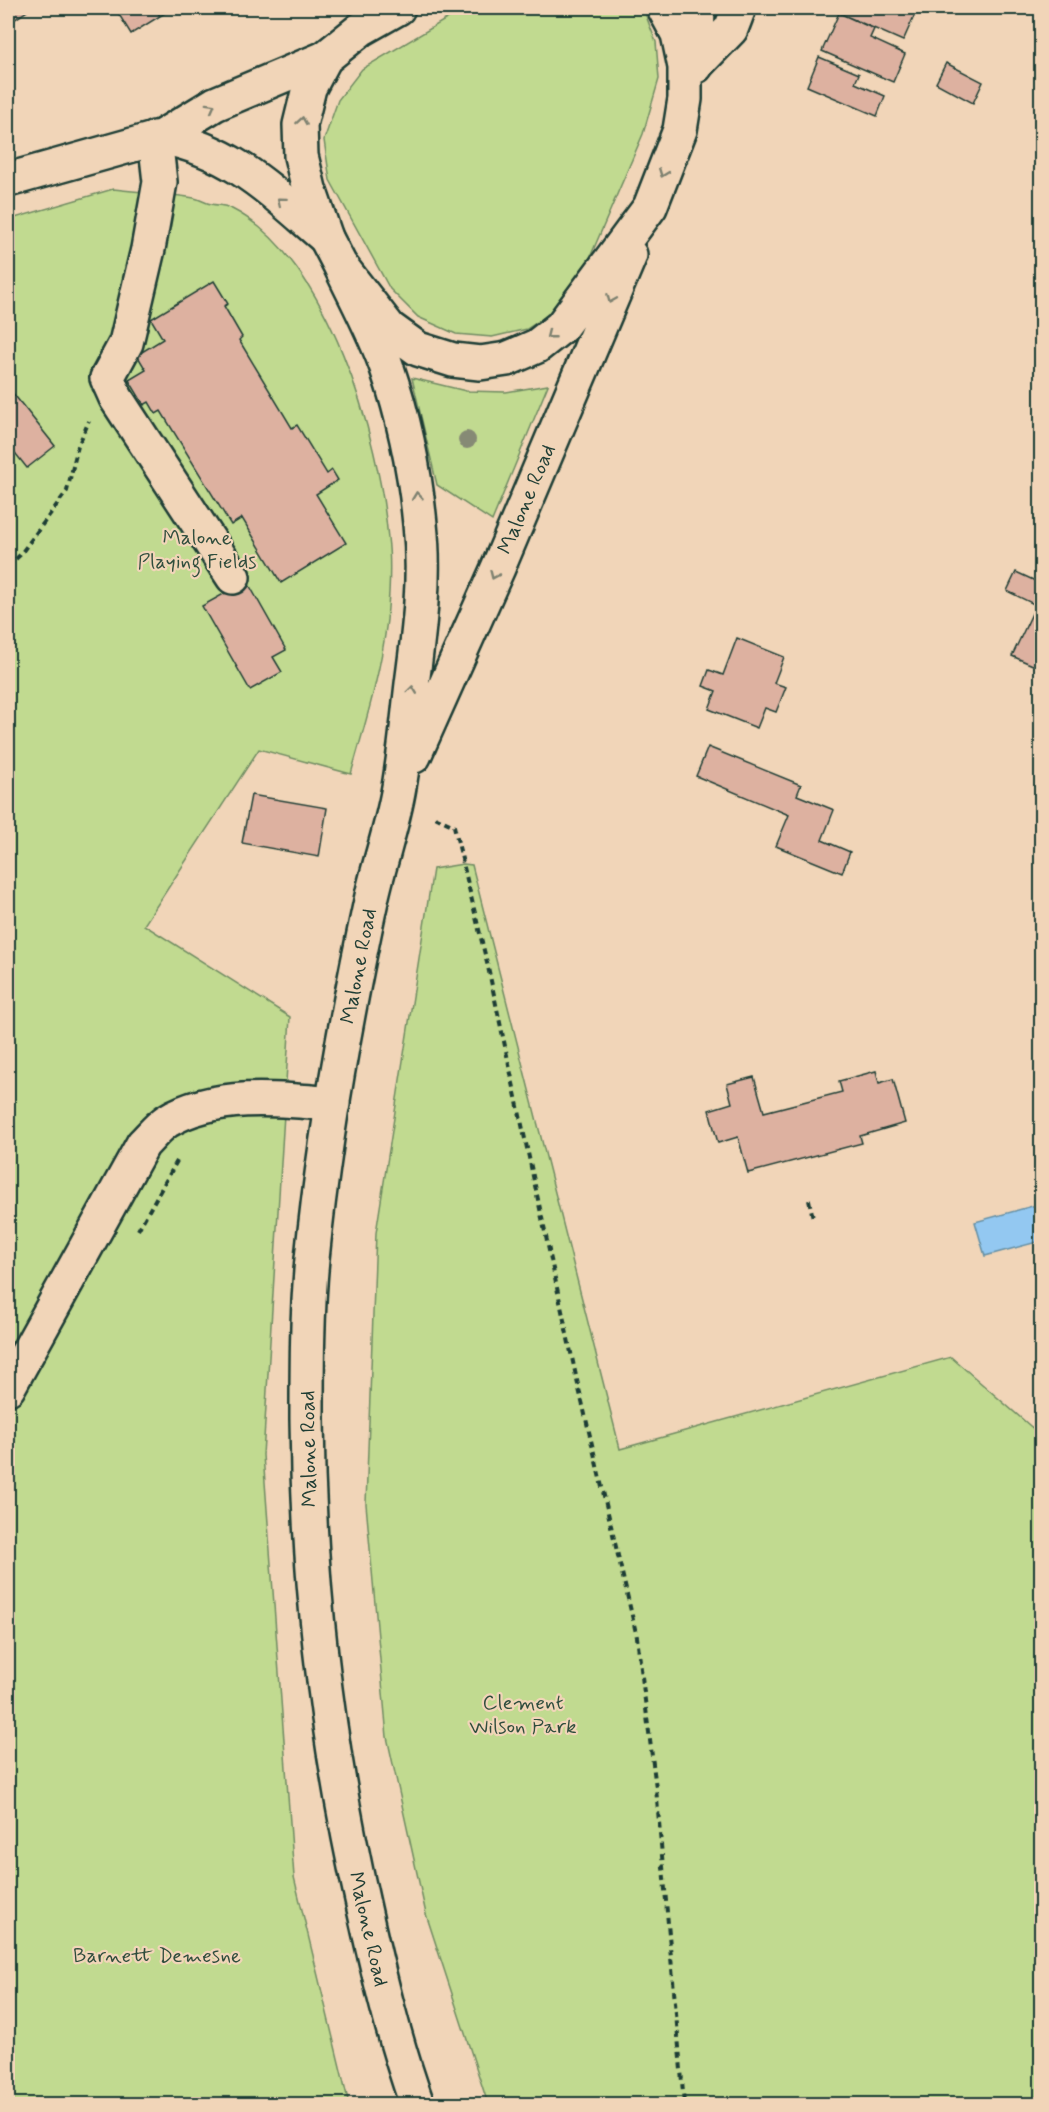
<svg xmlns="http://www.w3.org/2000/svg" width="1049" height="2112" viewBox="0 0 1049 2112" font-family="Mynerve,sans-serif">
	<rect width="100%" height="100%" fill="#f1d5b8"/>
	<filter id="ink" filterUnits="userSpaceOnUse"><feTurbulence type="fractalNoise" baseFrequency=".0167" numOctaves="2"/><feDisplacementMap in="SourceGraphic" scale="12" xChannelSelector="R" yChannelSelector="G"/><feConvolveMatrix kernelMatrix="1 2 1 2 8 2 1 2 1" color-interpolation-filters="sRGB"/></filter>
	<g filter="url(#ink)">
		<path fill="#c1da90" stroke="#708c62" stroke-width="1.5" d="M465,8H643L656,42L659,79L643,134L579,283L559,308L527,329L492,337L456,334L418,317L390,289L330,180L324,140L338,100L362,69Z
			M113,189C139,192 168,193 194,198C200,199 205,203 211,204C220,206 222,204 232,209C329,258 379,438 388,538C391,560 389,598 387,620C381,672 365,724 351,774L259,749L144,925L290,1017L263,1455L294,1877L349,2104H8V220Z
			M412,378L466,391L506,392L548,385L492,521L437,485Z
			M463,864L472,865L620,1449L951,1357L1037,1432L1041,1427V2104H488L426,1914L387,1737L366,1504L376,1233L433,869Z"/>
		<path fill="#93c8f1" stroke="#6590a5" stroke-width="1.5" d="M1040,1204L1041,1241L985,1256L975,1222Z"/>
		<path fill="#ddb1a0" stroke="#1f3d34" stroke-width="1.5" d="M8,8H25L27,11L8,24Z
			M115,8H155L160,16L131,34Z
			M155,8H174L160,16Z
			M225,8H238L228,13Z
			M842,8H901L915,14L903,41L839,13Z
			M839,13L874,29L870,38L905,54L893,82L822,51Z
			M819,57L859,74L855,83L885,96L877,116L807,86Z
			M946,63L983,82L973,103L936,83Z
			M214,281L228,304L224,306L242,337L239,340L292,428L297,425L327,474L332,470L338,480L316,494L346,543L281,583L242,518L231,525L161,411L156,414L149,402L144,405L129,380L146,370L137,355L163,339L151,319Z
			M8,387L55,446L27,468L8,444Z
			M1016,572L1042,584V669L1012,656L1036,605L1007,591Z
			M247,581L286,650L273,657L282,672L250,690L202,606Z
			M737,638L784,657L774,683L786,687L776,712L765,708L757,728L709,709L716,691L703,686L709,670L723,675Z
			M708,747L801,785L797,795L834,810L822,840L850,852L842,873L776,846L789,815L696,776Z
			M251,795L327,808L319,857L242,843Z
			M876,1071L879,1083L893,1079L905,1123L860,1136L862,1143L748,1173L738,1137L718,1143L709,1110L732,1103L727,1084L754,1077L764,1112L842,1092L839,1081Z"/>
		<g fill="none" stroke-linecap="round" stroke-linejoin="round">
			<defs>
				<path id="minor" d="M696,65L731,29L739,8
					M155,138L160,182L148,249L126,343L107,378L116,398L233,577
					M8,1388L143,1144C151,1136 158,1127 167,1121C215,1092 280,1099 333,1104"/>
				<path id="major" d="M161,137C234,151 272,192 326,238
					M8,180L161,137L215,104L325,58"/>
				<path id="highway" d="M398,8L361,29L325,58L309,88L300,125L301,156L309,189L326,238L340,265L389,328L418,349L453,360L480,363L507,359L537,346L561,327L650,207L680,130L685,99V67L678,34L664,8
					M696,66L698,8
					M340,265C356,299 375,333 387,368C404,418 415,472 420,524C426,578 419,631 412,684C408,718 405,753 399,787C393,824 380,860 372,896C346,1016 324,1137 312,1259C307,1312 307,1366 307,1419C308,1583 327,1744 363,1904C378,1972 394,2040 417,2104
					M414,756L498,568L630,255"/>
			</defs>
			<use href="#minor" stroke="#1f3d34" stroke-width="38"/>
			<use href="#major" stroke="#1f3d34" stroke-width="38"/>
			<use href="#highway" stroke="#1f3d34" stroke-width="38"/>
			<path stroke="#1f3d34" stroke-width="4" stroke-dasharray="6 4.5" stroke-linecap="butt" d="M8,566L20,555L67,491L78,446L89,421
				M435,817L454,826L488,967L576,1376L637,1637L656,1788L684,2104
				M809,1200L813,1218
				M138,1230L177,1161"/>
			<use href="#minor" stroke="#f1d5b8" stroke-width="33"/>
			<use href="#major" stroke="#f1d5b8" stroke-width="33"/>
			<use href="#highway" stroke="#f1d5b8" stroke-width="33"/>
		</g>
		<circle fill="#868a74" cx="467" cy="440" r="9"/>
		<defs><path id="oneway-chevron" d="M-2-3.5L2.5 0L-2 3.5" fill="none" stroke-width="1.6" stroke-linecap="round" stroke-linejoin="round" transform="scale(1.5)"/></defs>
		<g stroke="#7d816f">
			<use href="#oneway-chevron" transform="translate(211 107) rotate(-29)"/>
			<use href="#oneway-chevron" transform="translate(302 121) rotate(-81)"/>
			<use href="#oneway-chevron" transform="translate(663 173) rotate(111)"/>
			<use href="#oneway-chevron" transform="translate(281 201) rotate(-140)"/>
			<use href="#oneway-chevron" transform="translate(611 299) rotate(113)"/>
			<use href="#oneway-chevron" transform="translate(550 335) rotate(142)"/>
			<use href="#oneway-chevron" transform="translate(417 496) rotate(-97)"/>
			<use href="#oneway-chevron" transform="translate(494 575) rotate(114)"/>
			<use href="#oneway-chevron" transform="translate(412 690) rotate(-83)"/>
		</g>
	</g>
	<g text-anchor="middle" stroke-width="4.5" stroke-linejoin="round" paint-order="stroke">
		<g font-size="21" fill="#1f3d34" stroke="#f1d5b8">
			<text transform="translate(526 499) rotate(-67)" y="7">Malone Road</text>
			<text transform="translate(358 966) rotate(-79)" y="7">Malone Road</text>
			<text transform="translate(308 1449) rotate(-91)" y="7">Malone Road</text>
			<text transform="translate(369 1929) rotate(77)" y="7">Malone Road</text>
		</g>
		<g font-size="21" fill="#2f4d3d" stroke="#f1d5b8">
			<text x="197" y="544">Malone<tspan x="197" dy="24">Playing Fields</tspan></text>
			<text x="523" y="1709">Clement<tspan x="523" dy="24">Wilson Park</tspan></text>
			<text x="157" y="1962">Barnett Demesne</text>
		</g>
	</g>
	<rect width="1049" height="2112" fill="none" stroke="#f1d5b8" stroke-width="30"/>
	<rect x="15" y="15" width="1019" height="2082" fill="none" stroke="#1f3d34" stroke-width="2" filter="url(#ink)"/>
</svg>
